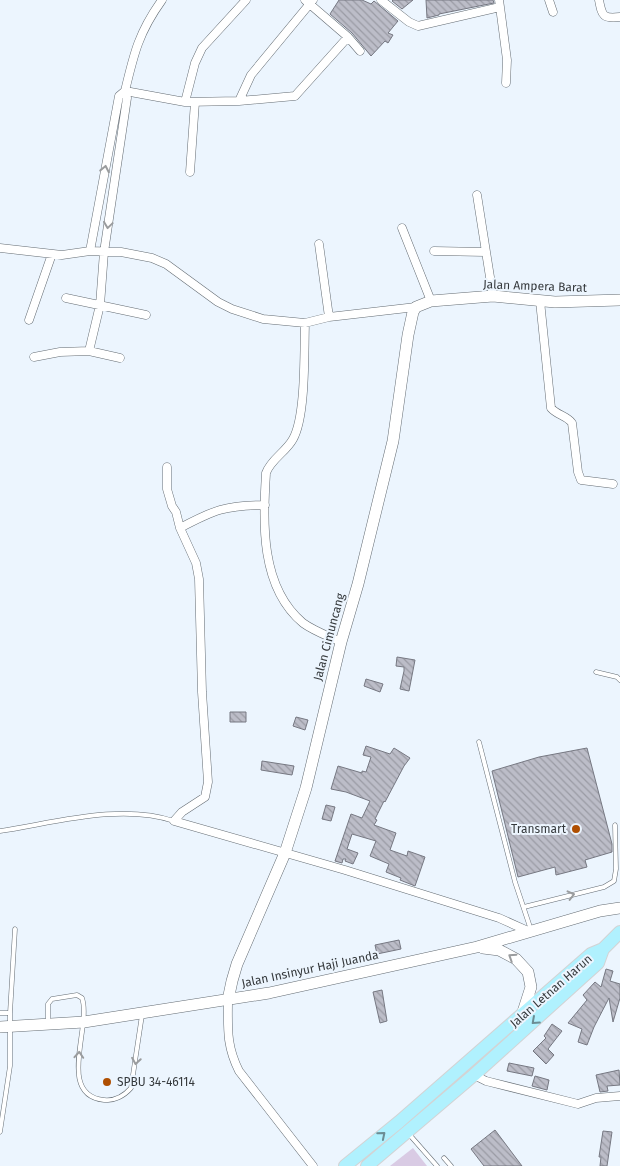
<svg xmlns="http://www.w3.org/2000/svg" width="620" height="1166" viewBox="0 0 620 1166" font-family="'Fira Sans',sans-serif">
	<defs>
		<pattern id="building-back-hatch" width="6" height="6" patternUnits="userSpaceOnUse" patternTransform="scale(1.25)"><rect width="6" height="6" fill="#bcbdc8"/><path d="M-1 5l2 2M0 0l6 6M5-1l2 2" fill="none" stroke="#9a9ba4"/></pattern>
	</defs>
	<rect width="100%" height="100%" fill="#ecf5fe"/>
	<path fill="#d9cbe4" d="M413,1148L427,1166H390Z"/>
	<path fill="url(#building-back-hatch)" stroke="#767882" d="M339,0H362L371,4L374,1L398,21L388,33L393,35L388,43L385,41L371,56L352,33L330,14Z
		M393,0H413L402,9L392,1Z
		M426,0H493L494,3L439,14V15L427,18Z
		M397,657L415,660L409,691L400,689L404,671V667L396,666Z
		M366,679L383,684L380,692L364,686Z
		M230,712H246V722H230Z
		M296,717L308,720L305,730L293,726Z
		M366,746L390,754L394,748L410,758L404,766L385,802L384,801L375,819L377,820L374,825L396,833L390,850L407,856L408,851L425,857L415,886L400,880L401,878L386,872L389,864L370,856L376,841L352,834L347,849L358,853L353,864L345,861L346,859H343L342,863L335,861L351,814L362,818L370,801L346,792L331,789L338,766L362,773V771L366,772L371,757L363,755Z
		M587,748L612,844V852L585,860L587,867L556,875L555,867L518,877L492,771L539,757Z
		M262,761L294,766L292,775L261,770Z
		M326,805L335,807L331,821L322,819Z
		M399,940L401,949L377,954L375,945Z
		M606,969L613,971L610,981L620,984V998L613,1022L609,998L594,1027L587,1045L578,1042L582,1029L568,1023L587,1000L583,995L595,982L601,987Z
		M382,990L387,1021L380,1023L373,992Z
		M552,1024L562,1031L548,1049L554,1055L546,1064L533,1051L546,1038L544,1036Z
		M509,1063L534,1068L532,1076L507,1071Z
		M619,1070L620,1085L607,1086L608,1091L600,1092L596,1075Z
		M535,1076L549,1080L547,1090L532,1086Z
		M495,1130L522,1166H484L471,1149Z
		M603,1131L612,1132L607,1166H600L601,1157H599Z"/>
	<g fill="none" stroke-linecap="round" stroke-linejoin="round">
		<defs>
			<path id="lane" d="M596,672L617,677L620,680
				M479,742L515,882L531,930
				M0,831C54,823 120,803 174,821
				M524,907L604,887L614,881L616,869L615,825
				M0,1013H10
				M48,1022V1004L52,999L77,995L82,998C92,1026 56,1095 104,1100C114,1101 124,1096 131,1088L142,1015
				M0,1132L10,1066V1013L15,929
				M408,1133L437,1166
				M444,1158L451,1166"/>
			<path id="street" d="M246,0L202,48L195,63L185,102L239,101L251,75L313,0
				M305,0L348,37L360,51
				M381,0L409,22L418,26L500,7L499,0
				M549,0L553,12
				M599,0C602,16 603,19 620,17
				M500,7L507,60L506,83
				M125,91L185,102
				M239,101L295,96L348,37
				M190,172L195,102
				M477,195L493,296
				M402,228L431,301
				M319,244L329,317
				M0,248L62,255L90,251L121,252L152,258L166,264L218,302L232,309L263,319L305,323L329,317L416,307
				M90,251L119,96L125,91C134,53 139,32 162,0
				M434,251L485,252
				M66,298L146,315
				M540,301L551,408C557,415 567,416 572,423L578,472L581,480L613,484
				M29,320L52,254
				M305,323C304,352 306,416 293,439C286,452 271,459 266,473C263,523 260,587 303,623C314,631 328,636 341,642
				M89,351L120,358
				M34,357L60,352L89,351L100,305L104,252L127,98L125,91
				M167,467V489L172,506L176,512L180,528L196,563L199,579L202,692L208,782L205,797L182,812L174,821L345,870L499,918L528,931
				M180,528C214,510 226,505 265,505
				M228,1000C228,1028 226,1045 239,1071L313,1166
				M474,1075L486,1081L578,1104L596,1098L620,1096"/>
			<path id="secondary" d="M483,948L499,950L516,959L528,972L531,987L522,1015
				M228,1000L232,981L237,964L285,853L306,788L341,642L358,584L393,441L408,335L413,312L416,307L431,301L493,296L555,302L620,300
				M0,1027L84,1022L269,993L477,947L600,911L620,908"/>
			<path id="primary" d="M345,1166L399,1122L591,954L603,949L620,932
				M367,1166L474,1075L598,963L603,949"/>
		</defs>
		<use href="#lane" stroke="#646c73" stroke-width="5"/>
		<use href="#street" stroke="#646c73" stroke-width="9"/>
		<use href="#secondary" stroke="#646c73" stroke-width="12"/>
		<use href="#primary" stroke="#d3d3d4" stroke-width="14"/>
		<use href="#lane" stroke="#fff" stroke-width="4"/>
		<use href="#street" stroke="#fff" stroke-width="8"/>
		<use href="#secondary" stroke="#fff" stroke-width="11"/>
		<use href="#primary" stroke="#b0f1fe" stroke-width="12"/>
	</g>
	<defs><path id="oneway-chevron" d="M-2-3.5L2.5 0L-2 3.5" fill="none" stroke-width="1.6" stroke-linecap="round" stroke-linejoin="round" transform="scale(1.25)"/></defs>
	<g stroke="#9a9c9e">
		<use href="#oneway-chevron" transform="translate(105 169) rotate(-79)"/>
		<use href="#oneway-chevron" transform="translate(108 225) rotate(98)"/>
		<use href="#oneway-chevron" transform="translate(571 895) rotate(-14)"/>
		<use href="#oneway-chevron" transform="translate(512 957) rotate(-147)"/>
		<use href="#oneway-chevron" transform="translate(79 1055) rotate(-86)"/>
		<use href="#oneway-chevron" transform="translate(136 1061) rotate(99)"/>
	</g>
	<g stroke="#6c8c93">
		<use href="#oneway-chevron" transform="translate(535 1021) rotate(138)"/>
		<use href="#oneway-chevron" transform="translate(382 1135) rotate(-40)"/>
	</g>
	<g fill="#af4f02" stroke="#ecf5fe" stroke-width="2">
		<circle cx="576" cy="829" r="5"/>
		<circle cx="107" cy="1082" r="5"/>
	</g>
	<g text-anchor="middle" stroke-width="4" stroke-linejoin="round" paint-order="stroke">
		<g font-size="12" fill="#35393c" stroke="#ecf5fe">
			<text transform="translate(535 286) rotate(2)" y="4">Jalan Ampera Barat</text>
			<text transform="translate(329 637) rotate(-75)" y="4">Jalan Cimuncang</text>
			<text transform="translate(310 969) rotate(-12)" y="4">Jalan Insinyur Haji Juanda</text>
			<text transform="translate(551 991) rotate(-41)" y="4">Jalan Letnan Harun</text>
		</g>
		<g font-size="12" fill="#35393c" stroke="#ecf5fe" text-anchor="end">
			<text x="566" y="833">Transmart</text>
			<text x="117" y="1086" text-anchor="start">SPBU 34-46114</text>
		</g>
	</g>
</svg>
